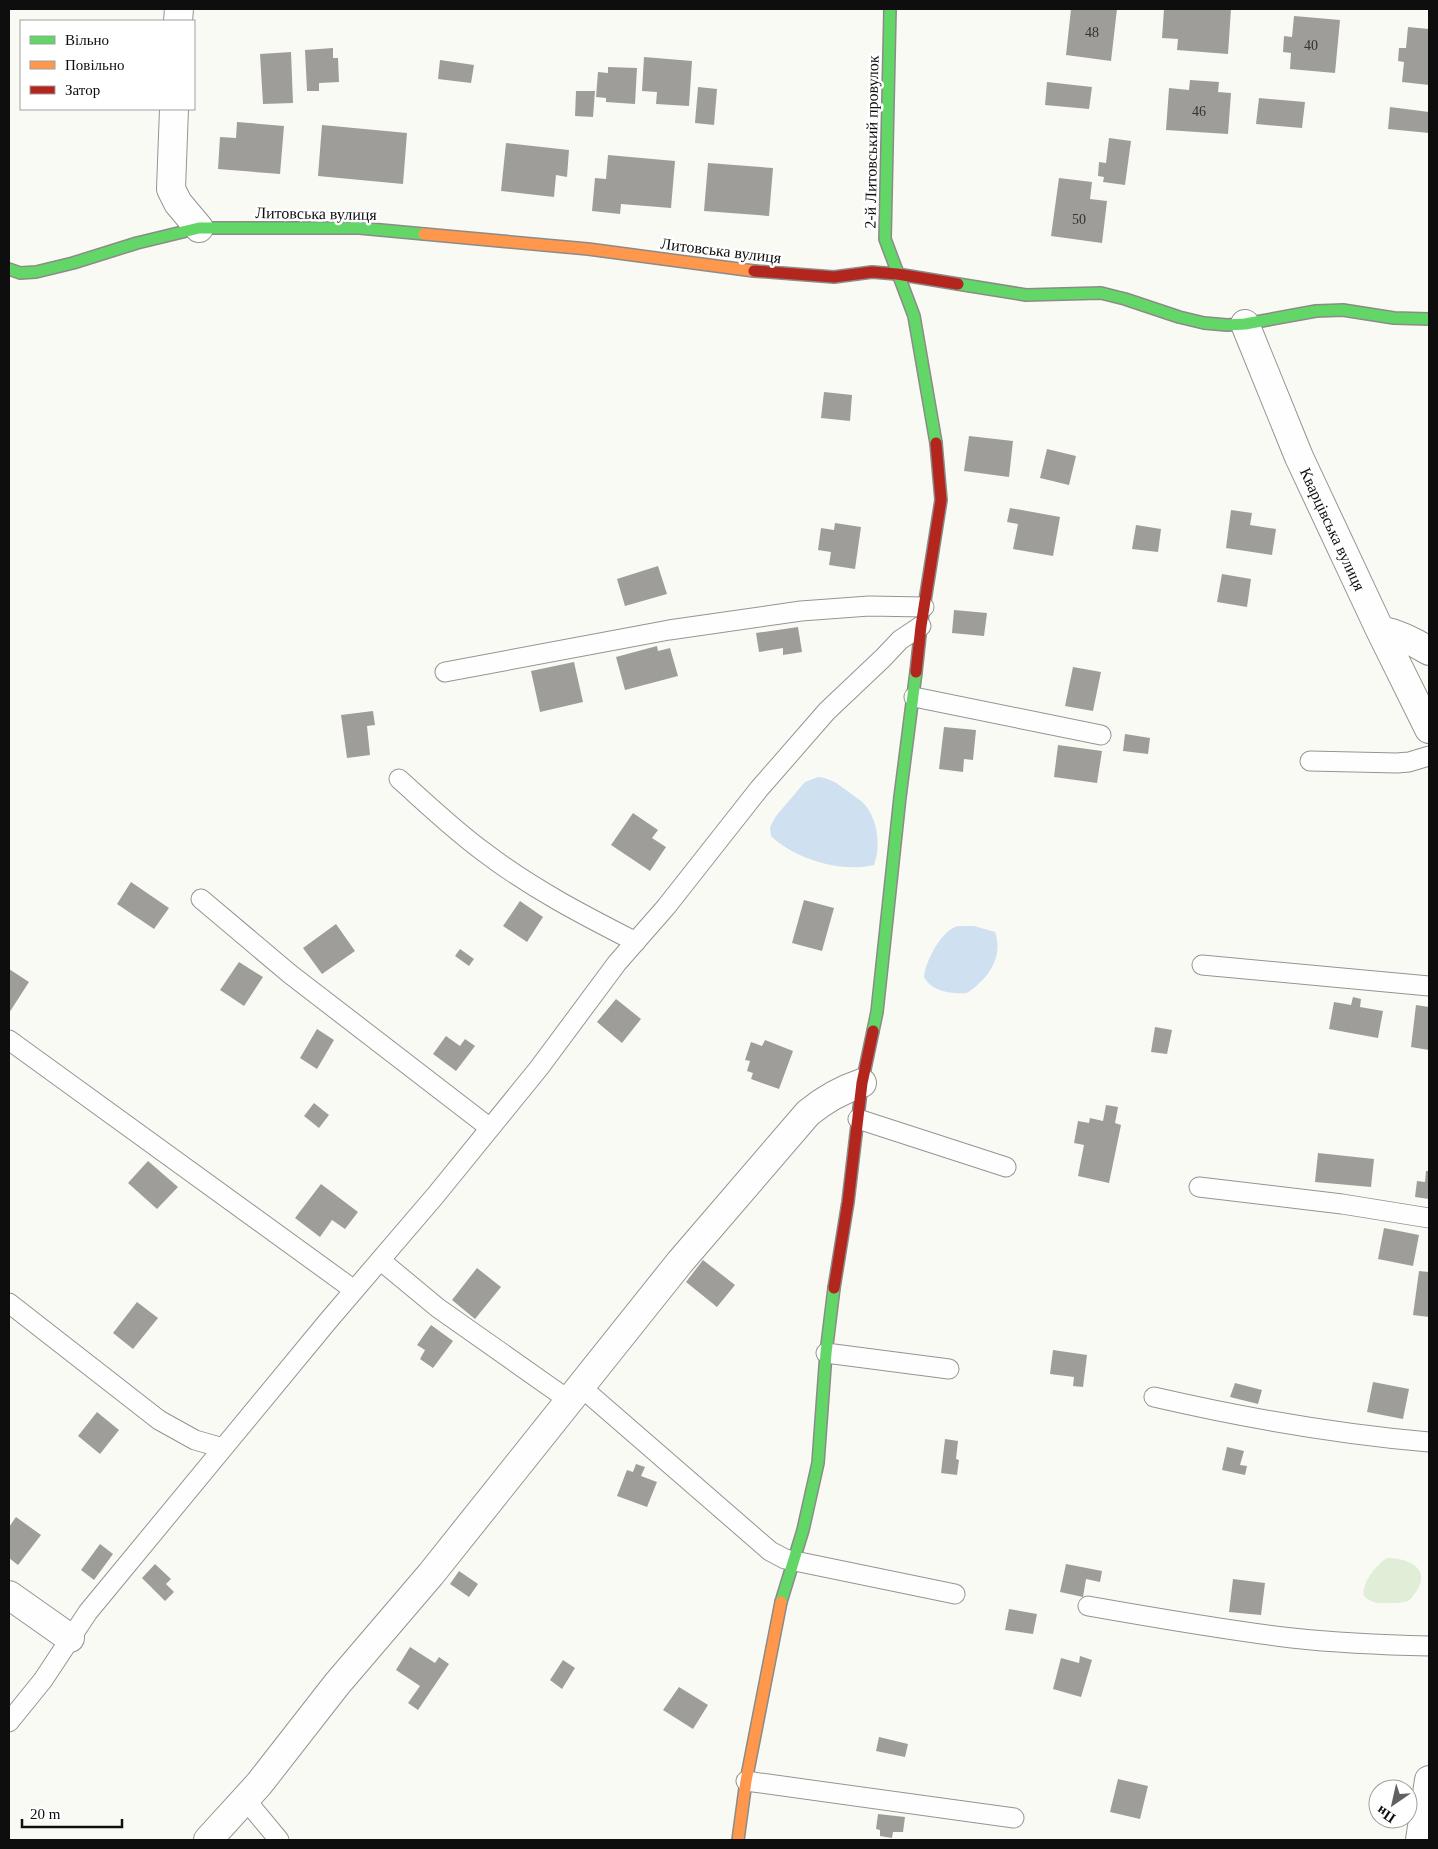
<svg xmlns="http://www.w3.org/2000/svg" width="1438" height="1849" viewBox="0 0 1438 1849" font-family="'Times New Roman',serif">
	<rect width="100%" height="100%" fill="#fafaf5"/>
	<path fill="#e1eed7" d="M1387,1558C1408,1558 1432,1568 1416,1592C1413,1596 1410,1601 1405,1602C1400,1603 1394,1603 1389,1603C1379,1604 1371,1603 1364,1596C1361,1583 1377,1564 1387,1558Z"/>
	<path fill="#cfe0f1" d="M818,777C829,778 837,783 846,790C852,795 860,799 865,805C878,820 881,847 874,865C841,873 795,859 771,836L770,827L776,816L805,782Z
		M958,926H974L995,932C1004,957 988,979 967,993C952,994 932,992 924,977C925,962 942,929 958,926Z"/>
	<path fill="#9e9d9a" d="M1071,9H1117L1111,61L1066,55Z
		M1164,9H1231L1228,54L1177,50L1178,39L1162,38Z
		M1294,16L1340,20L1335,73L1290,69L1291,53L1283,52L1284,36L1292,37Z
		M1408,27L1429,29V85L1402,82L1404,62L1398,61L1399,48H1406Z
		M333,48V58H338L339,82L319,83V91H307L305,50Z
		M291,52L293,103L263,104L260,54Z
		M644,57L692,61L689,106L656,104L657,92L642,91Z
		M440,60L474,65L471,83L438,79Z
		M608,67L637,68L635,104L606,102V98L596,97L598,72L608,73Z
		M1190,80L1219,82L1218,92L1231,93L1228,134L1166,130L1169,88L1189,90Z
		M1047,82L1092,87L1089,109L1045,105Z
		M698,87L717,89L714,125L695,123Z
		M576,91H595L593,117L575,116Z
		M1259,98L1305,102L1302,128L1256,124Z
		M1390,107L1429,112V133L1388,129Z
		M237,122L284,126L280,174L218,169L220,137L236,138Z
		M322,125L407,133L403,184L318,176Z
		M1109,138L1131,141L1125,185L1103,182L1104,177L1098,176L1099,162L1106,163Z
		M506,143L569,150L567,177L556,175L554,197L501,191Z
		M608,155L675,161L671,208L621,204L620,214L592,211L595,178L606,179Z
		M708,163L773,168L769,216L704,211Z
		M1059,178L1092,182L1090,199L1107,201L1102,243L1051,236Z
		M824,392L852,395L850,421L821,418Z
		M969,436L1013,441L1009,477L964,471Z
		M1047,449L1076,456L1069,485L1040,478Z
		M1010,508L1060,517L1053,556L1013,549L1018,524L1007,522Z
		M1231,510L1252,513L1250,525L1276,529L1272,555L1226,548Z
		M835,523L861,527L855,569L829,565L831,552L818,550L821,528L834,530Z
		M1136,525L1161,529L1158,552L1132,549Z
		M658,566L667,594L625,606L617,579Z
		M1222,574L1251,579L1247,607L1217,602Z
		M954,610L987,613L984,636L952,633Z
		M798,627L802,652L783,655V648L759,652L756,633Z
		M657,646L658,651L670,648L678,676L625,690L616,657Z
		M574,662L583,702L540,712L531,671Z
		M1073,667L1101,672L1093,711L1065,706Z
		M373,711L375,725L367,726L370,755L347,758L341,715Z
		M944,727L976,730L973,760L964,759L963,772L939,769Z
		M1125,734L1150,738L1148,754L1123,751Z
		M1058,745L1102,751L1097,783L1054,777Z
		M633,813L658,830L652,838L666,847L650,871L611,845Z
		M131,882L169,908L154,929L117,904Z
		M804,900L834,908L822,951L792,943Z
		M520,901L543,917L527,942L503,926Z
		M336,924L355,951L322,974L303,948Z
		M460,949L474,959L469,966L455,956Z
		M239,962L263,977L244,1006L220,990Z
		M9,969L29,982L9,1013Z
		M1353,997L1361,999L1360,1007L1383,1011L1378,1038L1329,1029L1334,1002L1351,1005Z
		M616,999L641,1019L622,1043L597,1022Z
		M1416,1005L1429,1007V1050L1411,1047Z
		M1155,1027L1172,1030L1167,1054L1151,1052Z
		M317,1029L334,1040L317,1069L300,1058Z
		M446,1036L460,1046L465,1039L475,1046L456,1071L433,1054Z
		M765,1040L793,1051L779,1089L751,1079L753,1073L747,1071L750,1061L745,1060L751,1042L762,1046Z
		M314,1103L329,1115L319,1128L304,1116Z
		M1106,1105L1118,1107L1115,1123L1121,1125L1109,1183L1078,1176L1084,1145L1074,1143L1078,1121L1089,1123L1090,1118L1103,1121Z
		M1318,1153L1374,1159L1371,1187L1315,1182Z
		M148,1161L178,1187L157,1209L128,1183Z
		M1426,1171H1429V1199L1415,1197L1417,1181L1425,1182Z
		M321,1184L358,1212L345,1229L332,1220L320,1237L295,1218Z
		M1384,1228L1419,1235L1413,1266L1378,1259Z
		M703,1260L735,1285L717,1307L686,1282Z
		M477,1268L501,1287L475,1319L452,1300Z
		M1419,1271L1429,1272V1317L1413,1315Z
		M137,1302L158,1318L133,1349L113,1333Z
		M431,1325L453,1341L433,1368L420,1359L425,1350L417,1345Z
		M1053,1350L1087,1355L1083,1387L1073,1386L1074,1377L1050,1374Z
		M1373,1382L1409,1389L1403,1419L1367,1412Z
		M1235,1383L1262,1390L1258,1404L1230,1397Z
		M97,1412L119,1430L100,1454L78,1436Z
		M945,1439L958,1441L956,1459L959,1460L957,1475L941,1473Z
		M1227,1447L1244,1451L1240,1465L1247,1466L1245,1475L1222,1470Z
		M636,1464L645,1467L641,1476L657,1482L647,1507L617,1496L627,1470L633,1472Z
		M16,1517L41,1535L18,1565L9,1558V1527Z
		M100,1544L113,1554L94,1580L81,1570Z
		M155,1564L171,1579L166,1584L174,1592L165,1601L142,1578Z
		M1066,1564L1102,1571L1100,1582L1086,1579L1083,1597L1060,1592Z
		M459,1571L478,1584L469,1597L450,1584Z
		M1233,1579L1265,1583L1261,1615L1229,1612Z
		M1009,1609L1037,1614L1033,1634L1005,1630Z
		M410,1647L435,1663L439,1657L449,1664L418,1710L408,1703L420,1686L396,1670Z
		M1080,1656L1092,1660L1081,1697L1053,1689L1061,1658L1079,1663Z
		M563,1660L575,1668L562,1689L550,1680Z
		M679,1687L708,1705L693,1729L663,1710Z
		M879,1737L908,1744L905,1757L876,1751Z
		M1118,1779L1148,1786L1140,1819L1110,1812Z
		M878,1814L905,1817L903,1832H893L892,1838L880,1836V1830L876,1829Z"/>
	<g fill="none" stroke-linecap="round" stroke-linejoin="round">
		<defs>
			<path id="lane" d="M445,672L669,630L801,611L869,606L924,607
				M914,697L1101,735
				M1310,761L1397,763L1409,762L1429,756
				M399,779C427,804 454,830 484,852C531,888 583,915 636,942
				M201,899L290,974L490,1128
				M1202,965L1429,986
				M9,1040L354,1290
				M858,1119L1006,1167
				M1199,1187L1342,1204L1429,1218
				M380,1260L438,1308L570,1401
				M9,1303L159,1420L195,1440L223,1448
				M826,1353L949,1369
				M581,1387L770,1551L785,1559L955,1594
				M1154,1397C1245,1418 1336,1434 1429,1442
				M1088,1606C1156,1618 1224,1630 1292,1638C1338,1643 1383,1645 1429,1646
				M9,1722L43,1680L88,1612L328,1321L435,1196L539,1068L617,963L666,907L759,789L827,711L883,658L900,640L921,626
				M746,1781L1014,1818
				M245,1799L279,1840"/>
			<path id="street" d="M178,21L179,9
				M174,109L171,189L178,203L199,228
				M1245,324L1299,457L1380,630L1429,729
				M1380,630C1399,634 1413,641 1429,651
				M9,1595L70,1638
				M208,1840L259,1784L337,1684L431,1574L680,1262L808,1113C825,1099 841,1090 862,1083
				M1420,1840L1429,1780"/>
			<path id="fast" d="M890,9L885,239L914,316L936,443
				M9,269L20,273L36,272L73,263L137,243L199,228H359L424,234
				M958,284L1026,295L1101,293L1125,299L1179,317L1204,323L1227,325L1245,324L1316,311L1343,310L1394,318L1429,319
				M873,1031L877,1012L900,797L916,672
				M781,1602L803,1530L818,1463L826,1353L834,1288"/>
			<path id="slow" d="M424,234L588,249L754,271
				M738,1840L746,1781L781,1602"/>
			<path id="jam" d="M754,271L834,277L872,272L897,274L958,284
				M916,672L921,626L941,500L936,443
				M834,1288L848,1202L862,1083L873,1031"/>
		</defs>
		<use href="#lane" stroke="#949492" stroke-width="21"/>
		<use href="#street" stroke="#949492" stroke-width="30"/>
		<use href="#fast" stroke="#8b8b89" stroke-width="14"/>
		<use href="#slow" stroke="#8b8b89" stroke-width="14"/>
		<use href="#jam" stroke="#8b8b89" stroke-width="14"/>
		<use href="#lane" stroke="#fefefe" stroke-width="19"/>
		<use href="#street" stroke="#fefefe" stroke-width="28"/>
		<use href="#fast" stroke="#63d668" stroke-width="11"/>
		<use href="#slow" stroke="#ff974d" stroke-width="11"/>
		<use href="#jam" stroke="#b3261e" stroke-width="11"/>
	</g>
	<g text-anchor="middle" stroke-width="5" stroke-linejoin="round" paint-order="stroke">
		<g font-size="14" fill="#323231">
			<text x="1092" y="37">48</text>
			<text x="1311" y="50">40</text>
			<text x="1199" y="116">46</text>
			<text x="1079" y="224">50</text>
		</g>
		<g font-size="16" fill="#0e0e0e" stroke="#fff">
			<text transform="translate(871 142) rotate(-89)" y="6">2-й Литовський провулок</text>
			<text transform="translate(316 213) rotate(1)" y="6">Литовська вулиця</text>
			<text transform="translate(721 250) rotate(7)" y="6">Литовська вулиця</text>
			<text transform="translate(1333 529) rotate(65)" y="6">Кварцівська вулиця</text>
		</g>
	</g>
	<rect width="1438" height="1849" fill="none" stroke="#0e0e0e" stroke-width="20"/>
	<rect x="20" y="20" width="175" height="90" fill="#ffffff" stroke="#9f9f9f"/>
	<rect x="30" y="36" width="25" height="8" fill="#63d668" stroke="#9f9f9f"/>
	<text x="65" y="45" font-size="15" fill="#0e0e0e">Вільно</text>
	<rect x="30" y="61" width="25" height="8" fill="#ff974d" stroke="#9f9f9f"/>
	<text x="65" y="70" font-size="15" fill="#0e0e0e">Повільно</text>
	<rect x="30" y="86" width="25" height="8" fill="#b3261e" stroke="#9f9f9f"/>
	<text x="65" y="95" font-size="15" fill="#0e0e0e">Затор</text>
	<g transform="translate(1393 1804) rotate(214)"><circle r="24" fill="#ffffff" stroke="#9f9f9f"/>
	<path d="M0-4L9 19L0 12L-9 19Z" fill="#61615f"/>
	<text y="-8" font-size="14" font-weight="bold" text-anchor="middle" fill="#0e0e0e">Пн</text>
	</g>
	<path d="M22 1819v8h100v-8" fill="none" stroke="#0e0e0e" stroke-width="2.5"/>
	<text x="30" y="1819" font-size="15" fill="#0e0e0e" stroke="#ffffff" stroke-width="4" paint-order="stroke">20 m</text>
</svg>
